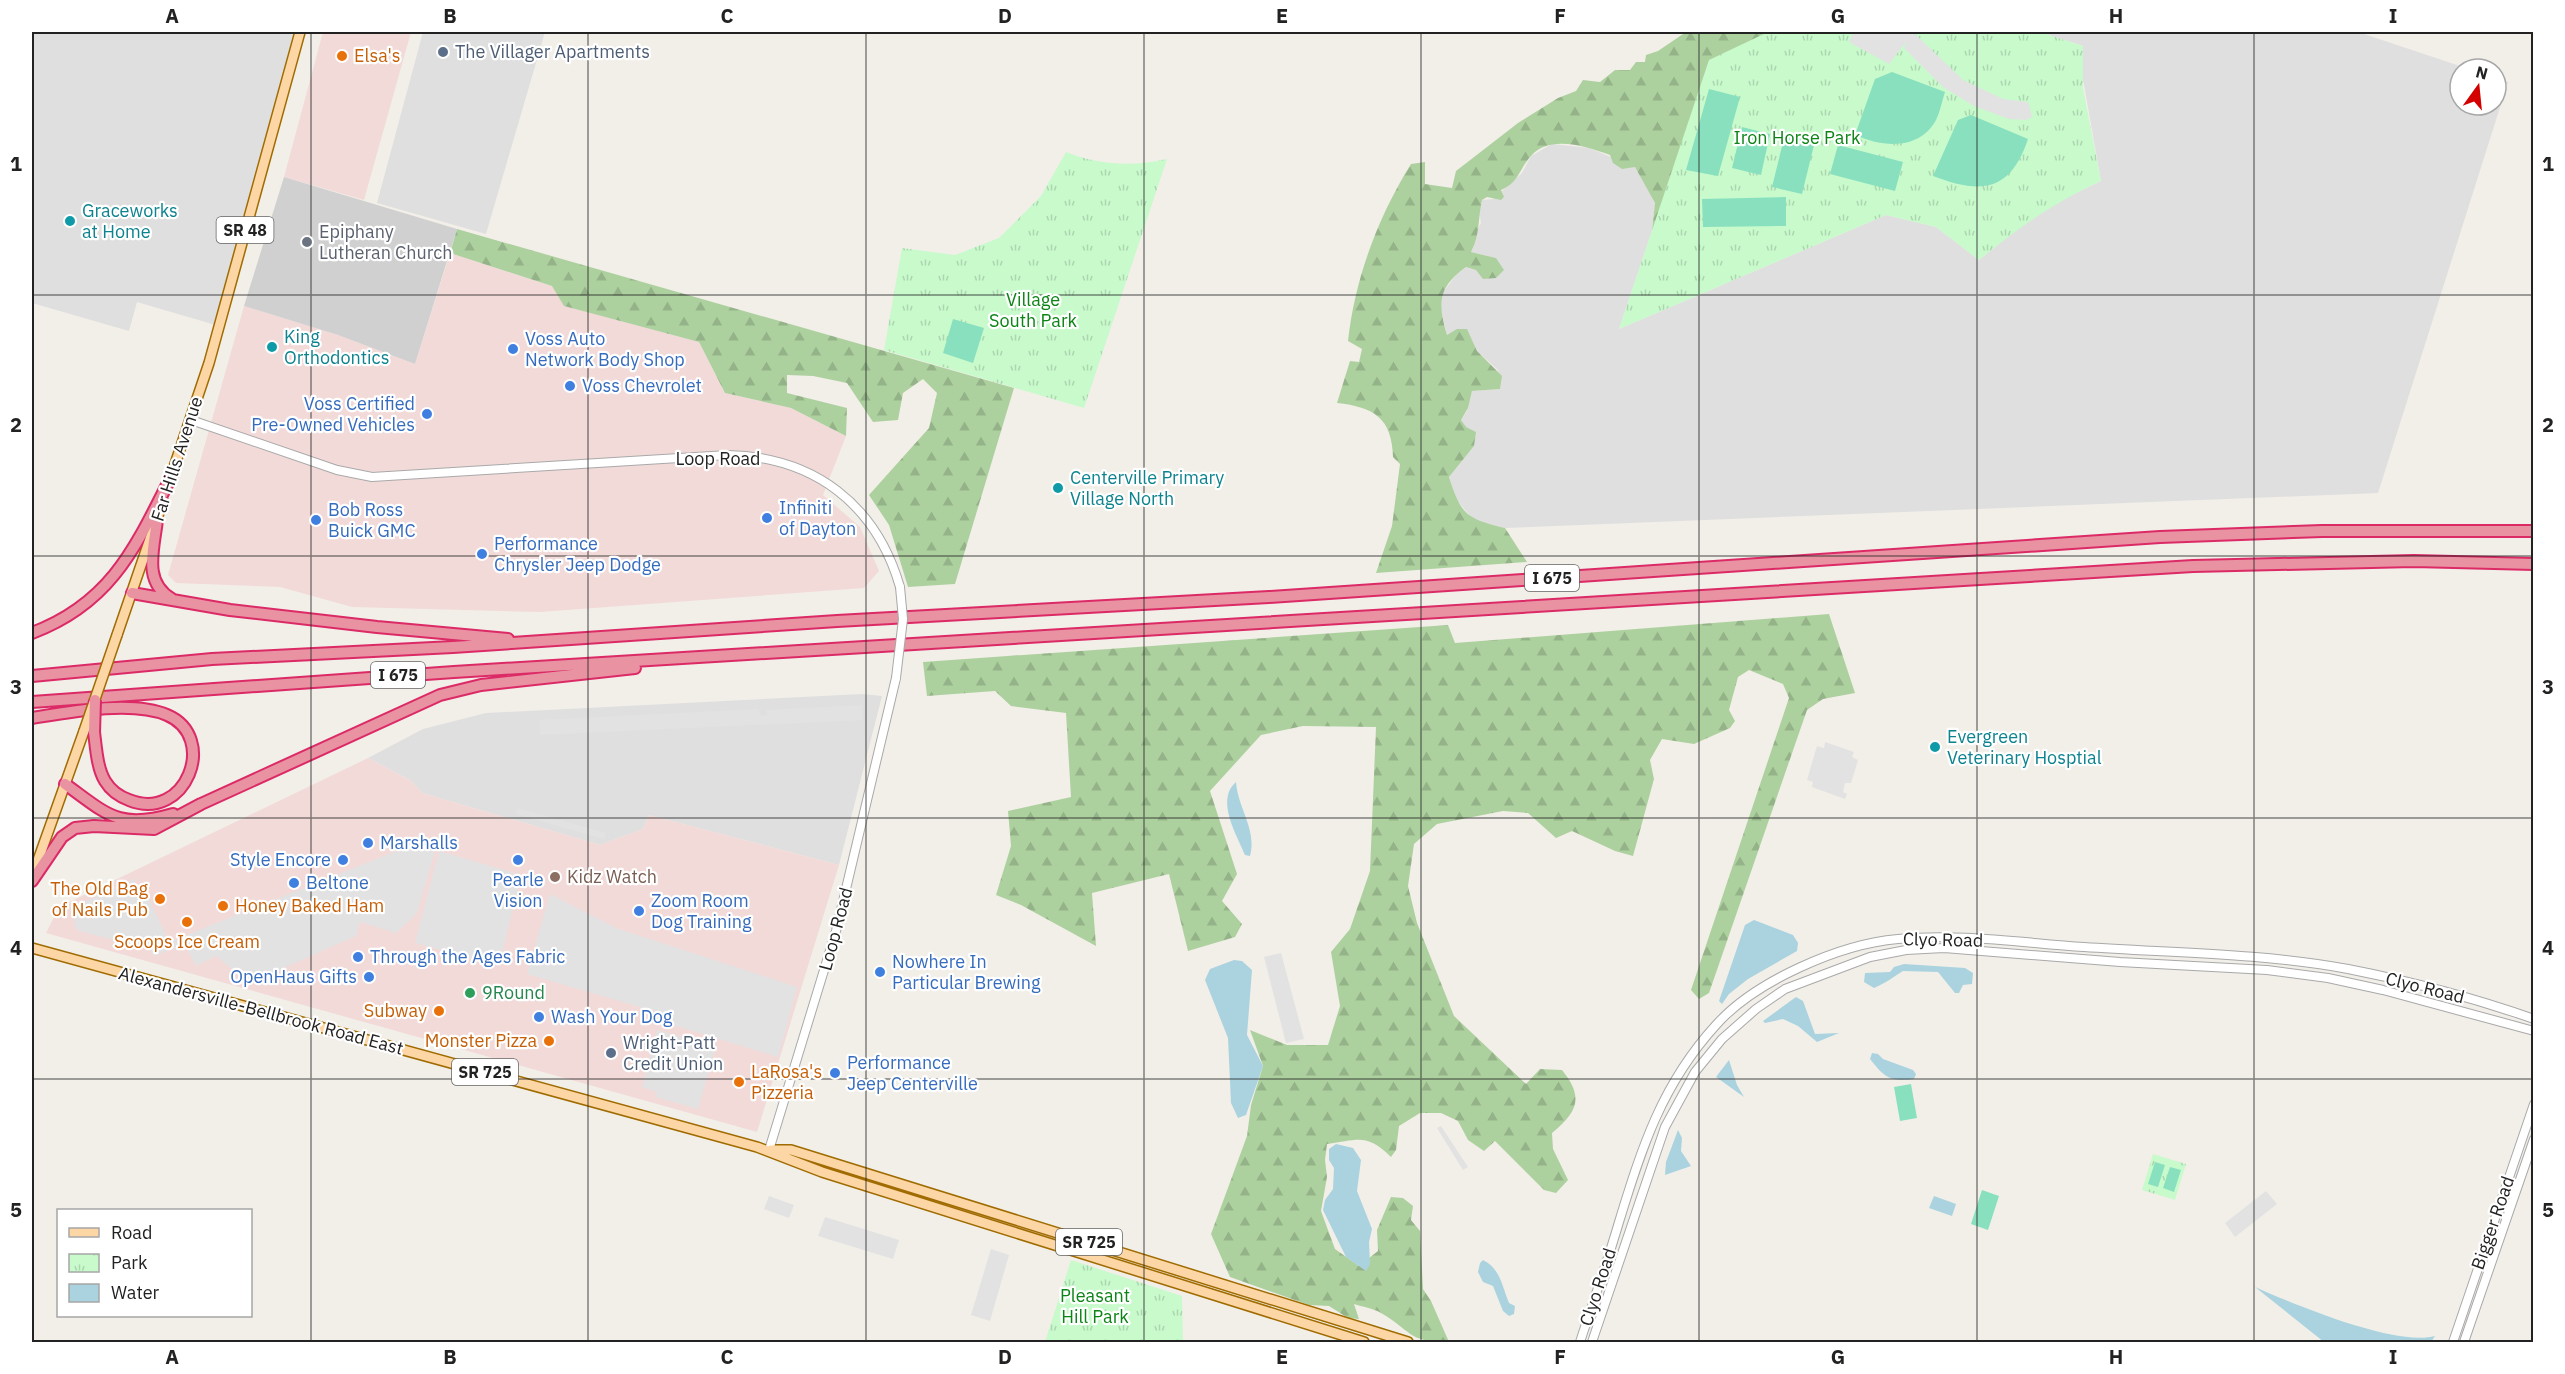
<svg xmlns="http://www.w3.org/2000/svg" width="2565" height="1374" viewBox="0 0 2565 1374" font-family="'IBM Plex Sans',sans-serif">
	<defs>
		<pattern id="forest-firs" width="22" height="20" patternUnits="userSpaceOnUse" patternTransform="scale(1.5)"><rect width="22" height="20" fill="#add19e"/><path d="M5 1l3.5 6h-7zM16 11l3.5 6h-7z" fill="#95b388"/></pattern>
		<pattern id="park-tufts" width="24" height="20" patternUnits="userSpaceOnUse" patternTransform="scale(1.5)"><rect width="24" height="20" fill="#c8facc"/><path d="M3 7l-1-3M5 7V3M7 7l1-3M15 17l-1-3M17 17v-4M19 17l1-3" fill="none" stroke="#acd6af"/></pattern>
	</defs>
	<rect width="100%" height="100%" fill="#f2efe9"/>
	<path fill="#e0dfdf" d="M32,32H300L219,326L137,302L129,331L32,303Z
		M423,32H545L486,234L377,203Z
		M2040,32H2358L2469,69H2460V105H2496V78L2508,82L2378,493L1505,528L1474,521L1456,499L1449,477L1474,446L1461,420L1467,411L1472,391L1499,389L1498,370L1477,351L1466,329L1447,335L1440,306L1441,295L1456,275L1466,267L1476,270L1496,258L1471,252L1474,246V235L1481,223L1479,211L1482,200L1493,199L1522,173L1531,156L1552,144L1589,148L1635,167L1650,191L1655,204L1652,231L1619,329L1886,215L1936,227L1979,260L2022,225L2063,199L2101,181L2081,68L2083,46Z
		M862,694L882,696L839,865L649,815L643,829L600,845L422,793L410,780L368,758L423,729L486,713Z"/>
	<path fill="#f2dad9" d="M323,32H411L364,200L284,177Z
		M450,253L552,286L565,306L699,342L725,393L791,408L846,436L823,495L860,527L879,571L864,588L540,612L352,607L280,587L176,583L168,575L244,306L338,335L415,364Z
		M368,758L410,780L422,793L600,845L643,829L649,815L839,865L757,1132L46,933L59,907Z"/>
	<path fill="#d0d0d0" d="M284,177L457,229L415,364L338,335L244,306Z"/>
	<path fill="url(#forest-firs)" d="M1686,32H1829L1652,231L1655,203L1635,167L1622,169L1613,163L1610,155C1587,147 1550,134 1531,156C1519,169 1519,183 1501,190L1504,197L1501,200L1487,197L1482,200C1478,217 1480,236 1471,252L1496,258L1504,270L1496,278L1483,279L1476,270L1466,267C1437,288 1438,304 1447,335L1457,329H1467L1477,351L1502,376L1500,389L1472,391L1468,408L1461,420L1466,427L1476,432L1474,446L1449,477C1461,515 1467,519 1505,528L1527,562L1376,573L1392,526L1400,464L1393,457C1392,418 1374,407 1337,403L1350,361L1359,362L1362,349L1348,341C1355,278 1378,217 1411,164L1425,162V184L1452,188L1456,171L1518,123L1558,98L1576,91L1583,80L1600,82L1615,70H1630L1636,62H1645L1646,55L1658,51Z
		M457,229L1014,388L955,584L908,587L889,525L869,495L929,428L937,393L923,379L903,393L898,420L873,422L847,383L813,376L787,375V393L847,408L846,436L791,408L725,393L699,342L564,306L552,286L450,253Z
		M1829,614L1855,693L1823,699L1807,710L1709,993L1699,999L1691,990L1789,698L1783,684L1749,670L1738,677L1729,710L1735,721L1730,728L1694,744L1662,739L1650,760L1654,779L1633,856L1615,851L1572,831L1556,838L1528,813L1503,811L1437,824L1414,844L1408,886L1417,923L1454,1016L1526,1084L1540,1069L1562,1070C1584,1097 1578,1112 1552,1133L1553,1149L1568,1180L1556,1193L1544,1190L1495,1141L1484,1151L1468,1140L1458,1121L1441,1113H1420L1399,1126L1396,1150L1391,1157C1366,1133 1359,1140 1327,1144L1325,1160L1327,1177L1321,1211L1335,1249L1359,1266L1378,1251L1377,1230L1391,1197L1403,1198L1413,1206L1411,1220L1420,1231L1423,1289L1431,1301L1449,1342C1408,1343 1411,1330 1381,1313C1373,1308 1362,1307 1354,1304L1359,1319L1348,1318L1329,1306L1309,1305L1230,1277L1211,1234L1247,1136L1251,1105L1263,1066L1250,1030L1287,1045H1328L1340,1006L1331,952L1350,929L1370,871L1376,727L1303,726L1261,735L1210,791L1237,874L1222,901L1242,924L1235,937L1188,951L1169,874L1092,893L1096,946L1021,905L996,895L1011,846L1008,811L1071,797L1066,713L1011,706L995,691L927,696L923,662L1448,625L1455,643Z"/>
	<path fill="url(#park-tufts)" d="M1768,32H2040L2083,46V88L2101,181C2055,202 2018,228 1979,260L1936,227L1886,215L1619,329L1709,60Z
		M1066,152C1099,165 1132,167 1167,159L1084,408L884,350L902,248L955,255L999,238L1041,196Z
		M2153,1154L2186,1164L2175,1200L2142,1190Z
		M1071,1260L1182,1296L1183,1342H1045Z"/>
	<path fill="#88e0be" d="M1892,72L1945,92C1942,101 1940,112 1936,120C1919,151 1882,147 1855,135L1875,79Z
		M1709,89L1740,97L1718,176L1686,170Z
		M1971,115L2028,139C2010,193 1980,194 1933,176L1958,120Z
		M1742,127L1770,134L1761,175L1732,168Z
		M1785,134L1815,141L1802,194L1772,187Z
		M1838,145L1903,162L1895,191L1830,174Z
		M1786,197V226L1703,227L1702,199Z
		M953,319L984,328L973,363L943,353Z
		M1911,1084L1917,1118L1900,1121L1894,1087Z
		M2155,1162L2165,1165L2158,1187L2148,1184Z
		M2170,1167L2181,1170L2174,1192L2163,1188Z
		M1982,1190L1999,1196L1988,1230L1971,1224Z"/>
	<path fill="#e2e2e2" d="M1850,32H1913L1963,80L2003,99L2028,102L2032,117L2026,120L2009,119L1974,106L1943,87L1904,48L1906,42L1889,64L1849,42L1853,33Z
		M862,705L863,720L540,735L539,720L759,709L760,716L767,715L766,710Z
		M1825,742L1854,752L1852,757L1858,760L1851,783H1845L1843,792L1847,794L1845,799L1812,787L1813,782L1807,780L1817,746L1824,748Z
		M518,808L606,833L604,839L516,814Z
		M414,844L435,850L417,913L396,933L360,922L356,936L270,974L232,969L216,956L196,966L185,944L154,956L149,949L79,931L75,926L74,907L134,879L138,891L144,889L169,942Z
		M439,851L521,875L499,966L415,943Z
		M550,894L616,928L797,987L778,1057L670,1024L664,1014L527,974Z
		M1281,953L1304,1039L1286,1043L1264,957Z
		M657,1030L716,1046L698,1109L656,1097L657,1092L642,1087Z
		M1441,1126L1468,1167L1463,1170L1437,1128Z
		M2266,1191L2277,1204L2235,1237L2225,1223Z
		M769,1196L794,1205L789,1218L764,1209Z
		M825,1217L899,1240L893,1259L818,1236Z
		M991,1249L1009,1255L990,1321L971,1315Z"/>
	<path fill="#aad3df" d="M1236,782C1238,809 1257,829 1250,856L1245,855C1237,835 1215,800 1236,782Z
		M1754,920L1793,935L1798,943L1797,951L1748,979L1729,994L1722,1004L1719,1001L1745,925Z
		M1234,960L1242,961L1252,970L1247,1035L1263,1066L1246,1115L1238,1118L1231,1103L1228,1038L1205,980L1210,969Z
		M1904,964L1965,968L1973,973L1972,984L1963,985L1959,993H1955L1938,972L1903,971C1893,977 1886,983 1874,988L1864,982L1865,973L1890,972L1894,967Z
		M1796,997L1803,1001L1815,1034L1839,1033L1817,1042L1798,1026L1783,1019L1765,1023L1763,1021Z
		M1872,1053L1878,1054L1883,1059L1913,1070L1916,1074L1914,1079C1890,1082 1885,1078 1870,1059Z
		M1729,1060L1737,1085L1744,1097L1716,1077Z
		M1678,1130L1682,1138L1681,1151L1691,1166L1665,1175L1666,1162Z
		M1336,1144L1353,1148L1361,1160L1357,1191L1372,1229L1369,1242L1370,1264L1366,1271L1346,1257L1323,1210L1325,1200L1333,1189L1334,1168L1329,1160V1149Z
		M1934,1196L1956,1204L1952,1216L1929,1208Z
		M1483,1260C1500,1268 1502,1286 1509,1303L1515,1306L1514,1314L1509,1316L1503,1311L1493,1286L1483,1282L1478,1272L1480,1263Z
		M2255,1287C2293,1304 2396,1347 2435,1336L2431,1342H2324Z"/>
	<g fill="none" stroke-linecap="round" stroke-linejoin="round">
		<defs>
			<path id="tertiary" d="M191,420L337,470L372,477L728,455C814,457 876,504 900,587
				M769,1150L836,931L896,678
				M1580,1342C1593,1302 1607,1263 1619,1222C1642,1147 1662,1084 1716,1025C1755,981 1840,944 1898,939C1959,933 2023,943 2084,947C2172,953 2261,953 2348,969C2410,981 2474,998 2534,1019
				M1592,1342L1665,1127L1695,1072L1722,1039L1756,1009L1785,989L1870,957L1906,950L1944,948L2120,962L2267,970L2328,978L2383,990L2534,1031
				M2453,1342L2534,1104
				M2464,1342L2534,1139"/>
			<path id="primary" d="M170,479L209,363L300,32
				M117,635L163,501
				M32,877L84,731
				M32,948L757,1147L822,1172L1364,1342
				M771,1150H791L1408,1342"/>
			<path id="motorway" d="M157,520C154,548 142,582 172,599
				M132,593L230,610L377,627L508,639
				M32,633C112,603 136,546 172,475
				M32,676L212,659L453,647L837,621L1269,597L2160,537L2322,531H2534
				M32,702L454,672L2193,566L2414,561L2534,564
				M32,718C69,712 132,700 167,715C219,737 186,823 129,800C118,796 111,791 105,781C97,768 96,747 94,732
				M65,784C107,814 118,830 173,814
				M32,881L62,837L75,828L94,826L154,829L201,804L440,695L481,685L635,668"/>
		</defs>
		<use href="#tertiary" stroke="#a9a9a9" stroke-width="10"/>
		<use href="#primary" stroke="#a06b00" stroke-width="12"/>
		<use href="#motorway" stroke="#dc2a67" stroke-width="14"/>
		<use href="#tertiary" stroke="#fff" stroke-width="8"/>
		<use href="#primary" stroke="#fcd6a4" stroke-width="9"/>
		<use href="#motorway" stroke="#e892a2" stroke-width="10"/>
		<defs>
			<path id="tertiary-bridge" d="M896,678L903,619L900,587"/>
			<path id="primary-bridge" d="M84,731L117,635"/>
			<path id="motorway-bridge" d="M94,732L95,700"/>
		</defs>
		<use href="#tertiary-bridge" stroke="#a9a9a9" stroke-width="10" stroke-linecap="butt"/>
		<use href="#primary-bridge" stroke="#a06b00" stroke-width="12" stroke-linecap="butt"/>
		<use href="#motorway-bridge" stroke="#dc2a67" stroke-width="14" stroke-linecap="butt"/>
		<use href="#tertiary-bridge" stroke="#fff" stroke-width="8"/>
		<use href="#primary-bridge" stroke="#fcd6a4" stroke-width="9"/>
		<use href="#motorway-bridge" stroke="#e892a2" stroke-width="10"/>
	</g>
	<path fill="none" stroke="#222" stroke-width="1.5" stroke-opacity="0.55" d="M311,32V1342M588,32V1342M866,32V1342M1144,32V1342M1421,32V1342M1699,32V1342M1977,32V1342M2254,32V1342M32,295H2534M32,556H2534M32,818H2534M32,1079H2534"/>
	<g fill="#5c6f8a" stroke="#fff" stroke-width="2">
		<circle cx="443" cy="52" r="6"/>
		<circle cx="611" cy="1053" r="6"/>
	</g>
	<g fill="#e8710a" stroke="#fff" stroke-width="2">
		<circle cx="342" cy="56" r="6"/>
		<circle cx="160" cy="899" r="6"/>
		<circle cx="223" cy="906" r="6"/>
		<circle cx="187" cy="922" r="6"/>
		<circle cx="439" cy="1011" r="6"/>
		<circle cx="549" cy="1041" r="6"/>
		<circle cx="739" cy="1082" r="6"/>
	</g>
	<g fill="#0f9aa8" stroke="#fff" stroke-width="2">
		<circle cx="70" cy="221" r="6"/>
		<circle cx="272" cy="347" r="6"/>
		<circle cx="1058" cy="488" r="6"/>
		<circle cx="1935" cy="747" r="6"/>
	</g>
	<circle fill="#6b7280" stroke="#fff" stroke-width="2" cx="307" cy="242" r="6"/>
	<g fill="#3f7fe0" stroke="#fff" stroke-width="2">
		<circle cx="513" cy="349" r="6"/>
		<circle cx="570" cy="386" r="6"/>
		<circle cx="427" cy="414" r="6"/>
		<circle cx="767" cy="518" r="6"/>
		<circle cx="316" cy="520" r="6"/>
		<circle cx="482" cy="554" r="6"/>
		<circle cx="368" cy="843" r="6"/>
		<circle cx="343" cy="860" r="6"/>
		<circle cx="518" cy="860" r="6"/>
		<circle cx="294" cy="883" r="6"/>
		<circle cx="639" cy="911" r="6"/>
		<circle cx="358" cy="957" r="6"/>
		<circle cx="880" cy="972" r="6"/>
		<circle cx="369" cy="977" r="6"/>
		<circle cx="539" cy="1017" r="6"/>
		<circle cx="835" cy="1073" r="6"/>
	</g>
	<circle fill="#8d6e63" stroke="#fff" stroke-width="2" cx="555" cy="877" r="6"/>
	<circle fill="#2e9e5b" stroke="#fff" stroke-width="2" cx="470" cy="993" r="6"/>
	<g text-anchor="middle" stroke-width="4.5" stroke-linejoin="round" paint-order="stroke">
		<g fill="#fff" stroke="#646464" stroke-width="1.5">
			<rect x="216.5" y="217" width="57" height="26" rx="4.5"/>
			<rect x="1525" y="565" width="54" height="26" rx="4.5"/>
			<rect x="371" y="662" width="54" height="26" rx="4.5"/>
			<rect x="452" y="1059" width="66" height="26" rx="4.5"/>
			<rect x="1056" y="1229" width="66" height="26" rx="4.5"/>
		</g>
		<g font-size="16" font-weight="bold" fill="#222">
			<text x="245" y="236">SR 48</text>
			<text x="1552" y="584">I 675</text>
			<text x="398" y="681">I 675</text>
			<text x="485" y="1078">SR 725</text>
			<text x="1089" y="1248">SR 725</text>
		</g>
		<g font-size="18" fill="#4e5e75" stroke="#fff" text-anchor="start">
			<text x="455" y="58">The Villager Apartments</text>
			<text x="623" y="1049">Wright-Patt<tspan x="623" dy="21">Credit Union</tspan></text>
		</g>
		<g font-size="18" fill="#c56008" stroke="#fff" text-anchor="start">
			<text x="354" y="62">Elsa's</text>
			<text x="148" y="895" text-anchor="end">The Old Bag<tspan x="148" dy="21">of Nails Pub</tspan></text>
			<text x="235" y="912">Honey Baked Ham</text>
			<text x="187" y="948" text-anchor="middle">Scoops Ice Cream</text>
			<text x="427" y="1017" text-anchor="end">Subway</text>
			<text x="537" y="1047" text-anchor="end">Monster Pizza</text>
			<text x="751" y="1078">LaRosa's<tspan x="751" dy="21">Pizzeria</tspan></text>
		</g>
		<g font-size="18" fill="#0c8416" stroke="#fff">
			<text x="1797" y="144">Iron Horse Park</text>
			<text x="1033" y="306">Village<tspan x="1033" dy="21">South Park</tspan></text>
			<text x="1095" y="1302">Pleasant<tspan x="1095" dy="21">Hill Park</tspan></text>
		</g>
		<g font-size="18" fill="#0d838f" stroke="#fff" text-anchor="start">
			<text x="82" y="217">Graceworks<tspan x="82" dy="21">at Home</tspan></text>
			<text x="284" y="343">King<tspan x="284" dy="21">Orthodontics</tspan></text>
			<text x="1070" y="484">Centerville Primary<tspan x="1070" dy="21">Village North</tspan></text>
			<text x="1947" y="743">Evergreen<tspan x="1947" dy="21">Veterinary Hosptial</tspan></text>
		</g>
		<g font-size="18" fill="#5b616d" stroke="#fff" text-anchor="start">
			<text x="319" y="238">Epiphany<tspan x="319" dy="21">Lutheran Church</tspan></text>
		</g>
		<g font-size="18" fill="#366cbe" stroke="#fff" text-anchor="start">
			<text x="525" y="345">Voss Auto<tspan x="525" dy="21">Network Body Shop</tspan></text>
			<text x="582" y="392">Voss Chevrolet</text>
			<text x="415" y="410" text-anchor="end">Voss Certified<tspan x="415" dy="21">Pre-Owned Vehicles</tspan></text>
			<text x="779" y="514">Infiniti<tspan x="779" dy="21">of Dayton</tspan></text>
			<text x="328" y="516">Bob Ross<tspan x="328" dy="21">Buick GMC</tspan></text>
			<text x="494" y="550">Performance<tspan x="494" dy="21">Chrysler Jeep Dodge</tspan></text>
			<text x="380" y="849">Marshalls</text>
			<text x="331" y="866" text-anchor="end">Style Encore</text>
			<text x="518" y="886" text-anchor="middle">Pearle<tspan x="518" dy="21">Vision</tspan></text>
			<text x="306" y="889">Beltone</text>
			<text x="651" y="907">Zoom Room<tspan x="651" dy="21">Dog Training</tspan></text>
			<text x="370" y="963">Through the Ages Fabric</text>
			<text x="892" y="968">Nowhere In<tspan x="892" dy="21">Particular Brewing</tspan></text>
			<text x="357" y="983" text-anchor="end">OpenHaus Gifts</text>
			<text x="551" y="1023">Wash Your Dog</text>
			<text x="847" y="1069">Performance<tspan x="847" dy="21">Jeep Centerville</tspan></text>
		</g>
		<g font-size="18" fill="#222" stroke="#fff">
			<text transform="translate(177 459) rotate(-72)" y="6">Far Hills Avenue</text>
			<text x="718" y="465">Loop Road</text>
			<text transform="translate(836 929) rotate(-75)" y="6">Loop Road</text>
			<text transform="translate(1943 940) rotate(1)" y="6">Clyo Road</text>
			<text transform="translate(2425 988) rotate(14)" y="6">Clyo Road</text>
			<text transform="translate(261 1011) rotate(15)" y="6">Alexandersville-Bellbrook Road East</text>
			<text transform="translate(2493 1223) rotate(-71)" y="6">Bigger Road</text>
			<text transform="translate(1598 1287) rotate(-72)" y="6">Clyo Road</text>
		</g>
		<g font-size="18" fill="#785e54" stroke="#fff" text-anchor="start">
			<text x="567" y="883">Kidz Watch</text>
		</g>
		<g font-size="18" fill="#27864d" stroke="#fff" text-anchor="start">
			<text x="482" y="999">9Round</text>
		</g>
	</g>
	<rect width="2565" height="1374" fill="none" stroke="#ffffff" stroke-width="66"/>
	<rect x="57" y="1209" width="195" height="108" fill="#ffffff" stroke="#a7a7a7" stroke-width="1.5"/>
	<rect x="69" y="1228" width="30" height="9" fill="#fcd6a4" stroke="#a7a7a7" stroke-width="1.5"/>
	<text x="111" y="1239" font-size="18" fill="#222222">Road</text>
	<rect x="69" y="1254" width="30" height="18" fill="url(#park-tufts)" stroke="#a7a7a7" stroke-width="1.5"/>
	<text x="111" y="1269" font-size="18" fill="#222222">Park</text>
	<rect x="69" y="1284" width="30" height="18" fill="#aad3df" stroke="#a7a7a7" stroke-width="1.5"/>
	<text x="111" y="1299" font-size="18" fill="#222222">Water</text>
	<g transform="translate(2478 87) rotate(15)"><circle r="28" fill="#ffffff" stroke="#a7a7a7" stroke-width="1.5"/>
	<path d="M0-4.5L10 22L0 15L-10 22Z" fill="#d40000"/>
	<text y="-9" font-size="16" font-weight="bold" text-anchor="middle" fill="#222222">N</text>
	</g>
	<rect x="33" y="33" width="2499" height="1308" fill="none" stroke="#222" stroke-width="2"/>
	<g font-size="20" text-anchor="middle" font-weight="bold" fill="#222">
		<text x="172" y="23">A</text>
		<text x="450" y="23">B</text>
		<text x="727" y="23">C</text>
		<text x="1005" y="23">D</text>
		<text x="1282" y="23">E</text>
		<text x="1560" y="23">F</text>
		<text x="1838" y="23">G</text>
		<text x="2116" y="23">H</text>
		<text x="2393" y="23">I</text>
		<text x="16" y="171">1</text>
		<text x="2548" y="171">1</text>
		<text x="16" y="432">2</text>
		<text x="2548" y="432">2</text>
		<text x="16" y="694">3</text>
		<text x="2548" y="694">3</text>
		<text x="16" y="955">4</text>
		<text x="2548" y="955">4</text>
		<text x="16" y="1217">5</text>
		<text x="2548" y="1217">5</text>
		<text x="172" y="1364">A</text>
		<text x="450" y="1364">B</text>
		<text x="727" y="1364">C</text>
		<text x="1005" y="1364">D</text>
		<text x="1282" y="1364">E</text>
		<text x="1560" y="1364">F</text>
		<text x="1838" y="1364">G</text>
		<text x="2116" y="1364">H</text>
		<text x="2393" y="1364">I</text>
	</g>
</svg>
